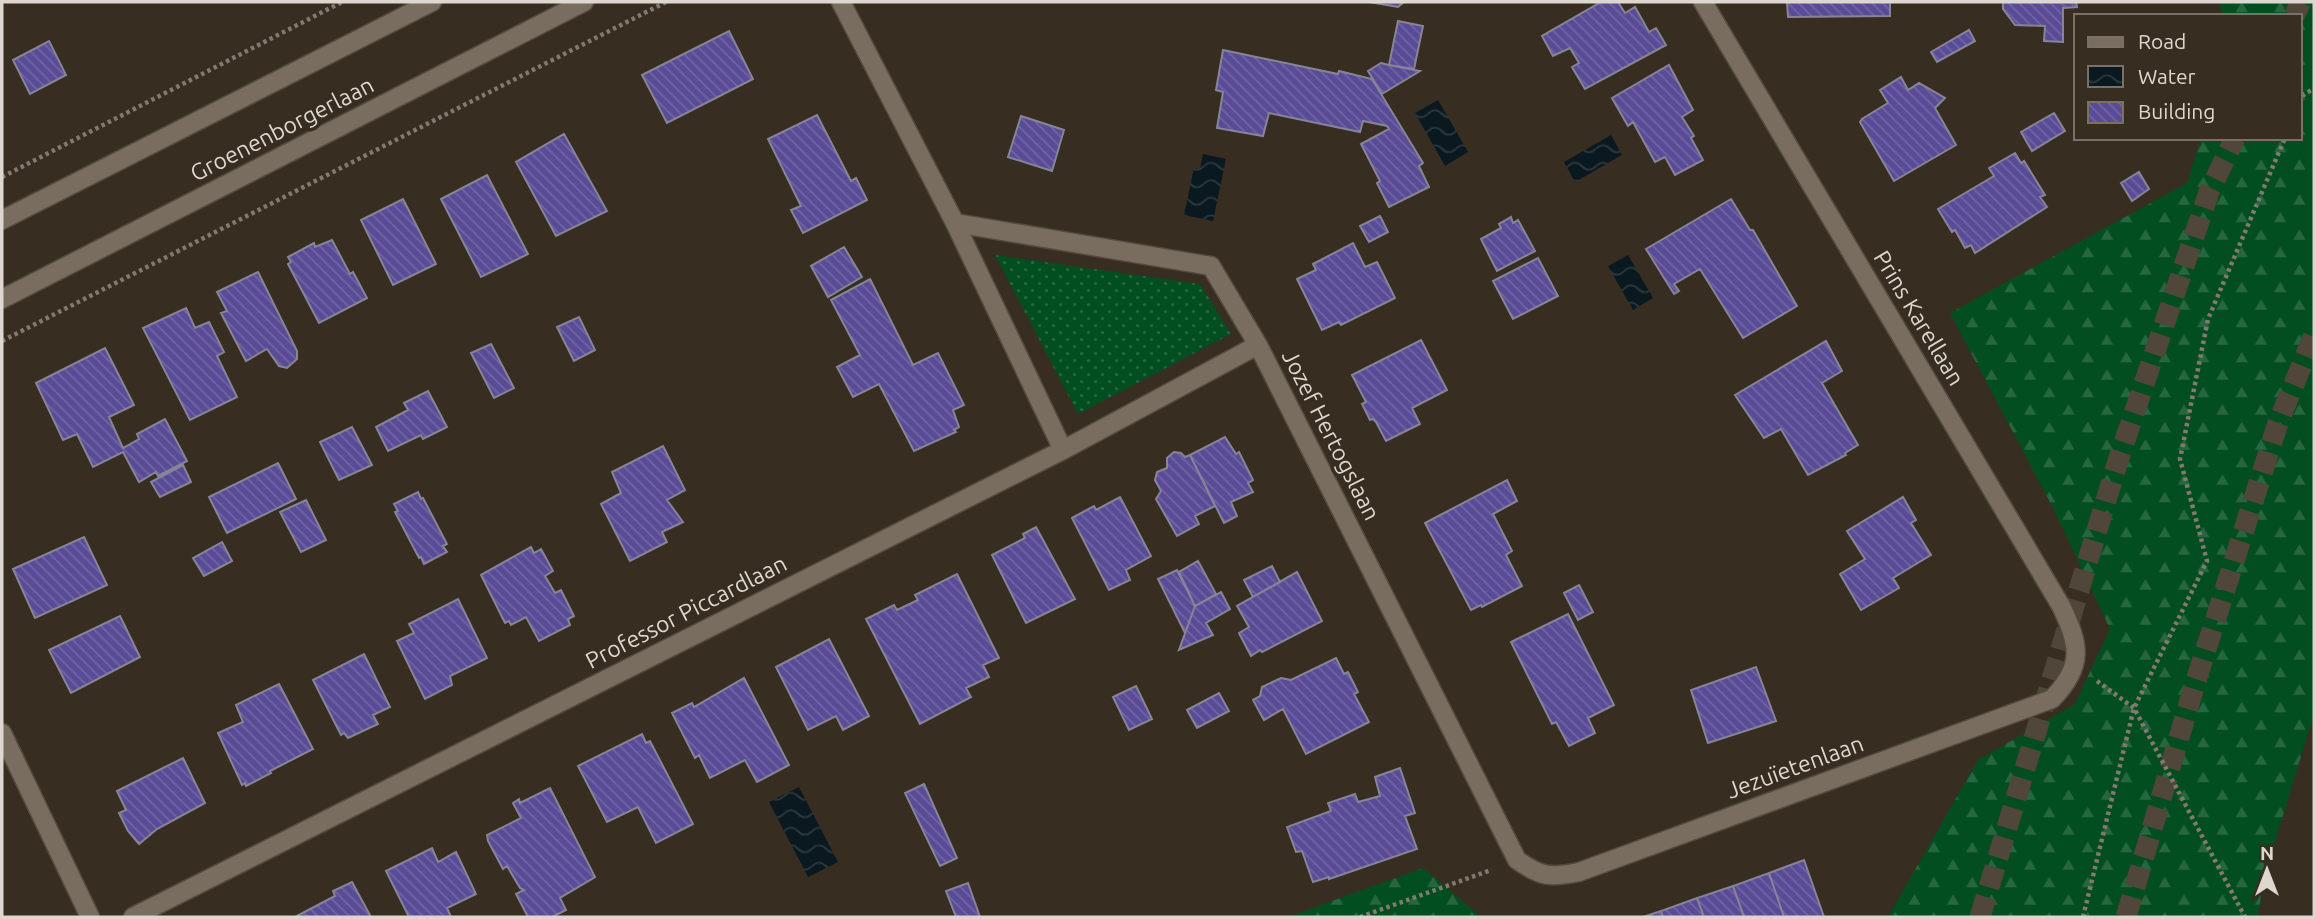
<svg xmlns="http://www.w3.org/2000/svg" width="2316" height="919" viewBox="0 0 2316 919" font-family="Ubuntu,sans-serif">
	<defs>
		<pattern id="grass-dots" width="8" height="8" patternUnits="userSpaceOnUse" patternTransform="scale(1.75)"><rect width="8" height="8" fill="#034e21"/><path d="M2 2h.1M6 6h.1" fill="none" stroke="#276740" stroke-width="1.8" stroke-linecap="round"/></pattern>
		<pattern id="forest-firs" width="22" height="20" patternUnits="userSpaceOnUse" patternTransform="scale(1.75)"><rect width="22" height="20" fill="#034e21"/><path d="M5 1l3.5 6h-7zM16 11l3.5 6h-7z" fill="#276740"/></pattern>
		<pattern id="water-waves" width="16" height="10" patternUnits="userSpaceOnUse" patternTransform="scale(1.75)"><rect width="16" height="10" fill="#09191f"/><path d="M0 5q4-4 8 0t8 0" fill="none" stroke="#2c3a3e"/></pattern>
		<pattern id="building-back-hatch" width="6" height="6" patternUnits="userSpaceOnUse" patternTransform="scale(1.75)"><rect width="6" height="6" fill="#5a4b97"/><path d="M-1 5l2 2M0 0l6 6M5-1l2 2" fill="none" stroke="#7164a4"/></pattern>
	</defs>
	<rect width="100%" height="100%" fill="#372d20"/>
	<path fill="url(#grass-dots)" d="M995,255L1200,284L1231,334L1078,414Z"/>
	<path fill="url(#forest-firs)" d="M2220,2H2314V714L2263,881L2258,917H1888L1978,760L2075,704L2110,629L2053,508L1950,313L2187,183L2201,138H2300V16H2222Z
		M1423,868L1481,917H1288Z"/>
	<path fill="url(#water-waves)" d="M1438,100L1468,152L1445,166L1415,113Z
		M1611,135L1622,155L1575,182L1564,162Z
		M1203,154L1226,159L1213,221L1184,215L1194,168L1200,169Z
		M1628,255L1653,298L1633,310L1608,266Z
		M799,787L838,862L808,877L769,802Z"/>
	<path fill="url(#building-back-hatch)" stroke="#868597" stroke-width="2" d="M1369,2H1404L1398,7Z
		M1601,2H1618L1625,13L1635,7L1649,32L1656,28L1666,45L1585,89L1572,67L1579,63L1570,48L1553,56L1542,36Z
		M1787,2H1890V16L1788,17Z
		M2003,2H2076L2077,7L2063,8V42L2044,41L2045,26L2015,25L2003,9Z
		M1398,21L1423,26L1414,69L1389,65Z
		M1969,30L1975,41L1937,62L1931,52Z
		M729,31L753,79L667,123L642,75Z
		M49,41L66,75L30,94L13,60Z
		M1223,50L1338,74L1339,71L1372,79L1423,163L1419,166L1429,187L1389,207L1377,183L1380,181L1361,144L1389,129L1387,126L1363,121L1360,132L1269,113L1263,136L1217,128L1223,92L1216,90Z
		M1381,63L1389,65L1420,71L1382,94L1368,71Z
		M1669,65L1693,110L1682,117L1694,136L1691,138L1703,160L1675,175L1665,157L1655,162L1633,122L1628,126L1612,98Z
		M1901,77L1908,90L1919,83L1945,98L1935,108L1956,145L1894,181L1860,122L1862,119L1888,103L1880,90Z
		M2054,113L2065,131L2032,151L2021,132Z
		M817,115L851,181L856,178L867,200L803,233L791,210L801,206L768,139Z
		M1021,116L1064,130L1052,171L1008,157Z
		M564,134L607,211L556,236L516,162Z
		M2015,153L2021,163L2024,161L2045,195L2040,197L2047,207L1975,253L1971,245L1965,248L1955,230L1952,232L1938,209L1994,176L1989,168Z
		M2139,172L2149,189L2132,201L2121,183Z
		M487,175L528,254L481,277L441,199Z
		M403,199L436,264L393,285L361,220Z
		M1731,199L1750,230H1753L1797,306L1743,338L1700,269L1674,284L1679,291L1674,294L1646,249Z
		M1380,216L1388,232L1369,242L1360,226Z
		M1511,217L1513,223L1518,220L1535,251L1497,271L1481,239L1501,228L1499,224Z
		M332,240L350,274L353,272L367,298L319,323L288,264L291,262L288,257L314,243L315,247Z
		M1353,243L1365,267L1377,262L1395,298L1341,325L1339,322L1322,330L1297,279L1316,270L1313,264Z
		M844,247L862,277L828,297L811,266Z
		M1538,258L1558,296L1513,319L1493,281Z
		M258,272L297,351V359L287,368L279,366L267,349L246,361L221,313L227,311L217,292Z
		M870,279L913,365L938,353L964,405L953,410L959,427L954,430L956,432L914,451L879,384L853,397L837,367L860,355L831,300Z
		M186,308L195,328L209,322L224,352L217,356L237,397L190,420L143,328Z
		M579,317L595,350L574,361L557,327Z
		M1421,340L1447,390L1412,408L1420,424L1386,441L1376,422L1373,419L1370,420L1362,404L1366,402L1352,375Z
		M1826,341L1842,371L1822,383L1858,445L1845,453L1846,455L1808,475L1781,429L1764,438L1735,395Z
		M491,344L514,388L494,398L471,353Z
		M105,348L134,405L109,417L123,448L139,439L137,434L165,419L187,461L158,476L156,472L139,482L123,452L93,467L77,434L63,440L36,383Z
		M428,391L447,427L423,439L421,435L388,451L376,427L408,410L404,403Z
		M352,427L372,465L339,480L320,442Z
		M1225,437L1236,454L1239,452L1253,480L1248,483L1253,492L1231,502L1237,516L1224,523L1190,455Z
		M663,446L685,490L667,500L683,522L662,532L667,542L630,561L601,504L621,493L612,472Z
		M1174,452L1181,453L1185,457L1190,455L1215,506L1195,516L1199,524L1177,536L1156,499L1161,491L1155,480L1157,472L1167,468V458Z
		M278,463L296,499L227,533L209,497Z
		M183,465L191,482L160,497L151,482Z
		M1507,480L1517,501L1493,514L1512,551L1506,555L1522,586L1482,607L1481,605L1471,610L1425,523Z
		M418,492L421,499L423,498L447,544L443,546L447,552L424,564L421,557L419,558L395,512L398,511L394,504Z
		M1120,497L1151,556L1126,570L1130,580L1109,590L1072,518L1094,506L1096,510Z
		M1903,497L1916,520L1911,523L1931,555L1893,578L1899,588L1861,610L1840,574L1865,559L1847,531Z
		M306,500L326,540L301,552L280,512Z
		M1036,527L1075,599L1026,623L992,555L1025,538L1023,534Z
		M84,537L107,585L35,618L13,569Z
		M222,542L232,561L204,576L193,558Z
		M531,547L534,553L541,549L553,571L545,576L555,593L561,590L574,616L568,619L570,625L539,641L526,617L511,625L509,621L505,623L481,575Z
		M1198,561L1216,594L1195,606L1179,572Z
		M1272,566L1280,582L1253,597L1244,580Z
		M1177,570L1195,606L1185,633L1158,579Z
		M1297,572L1322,621L1262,652L1260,650L1251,656L1239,633L1249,627L1237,606Z
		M957,574L999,658L983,665L989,677L966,688L971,697L920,724L866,619L894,605L897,610L918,600L915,595Z
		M1579,585L1593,612L1578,620L1564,593Z
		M1221,592L1230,609L1206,623L1213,635L1179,650L1195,606Z
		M458,599L487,658L450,676L452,685L425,699L397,641L414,633L409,624Z
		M1568,614L1614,705L1588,718L1595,733L1569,746L1556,722L1552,724L1511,642Z
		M120,616L140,657L71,693L49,650Z
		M829,639L869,716L843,730L836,716L808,730L776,667Z
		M364,654L390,707L373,715L378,724L348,738L344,733L341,735L313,680Z
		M1336,658L1344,674L1348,672L1358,692L1354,694L1369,722L1306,754L1283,709L1264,720L1253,700L1260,696L1262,687L1281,678L1291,680Z
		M1756,667L1776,721L1708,743L1691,690Z
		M744,678L789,765L757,782L745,760L710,778L699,755L695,758L672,713L692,703L694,707Z
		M279,684L313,749L270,771L271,773L246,786L245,783L242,785L218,733L243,722L236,705Z
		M1136,686L1152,719L1129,730L1113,697Z
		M1219,693L1229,711L1197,728L1187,710Z
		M642,734L646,743L650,741L693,824L656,843L638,807L607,822L578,766Z
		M183,758L205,803L157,829L139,844L128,831L119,813L126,810L117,791Z
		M1400,768L1415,813L1405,816L1417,849L1329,879V877L1313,882L1302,851L1296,852L1287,827L1331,811L1328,803L1355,794L1358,802L1380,796L1375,777Z
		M924,784L957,858L940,866L905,793Z
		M550,788L595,877L560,898L566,910L552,917H528L516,894L524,890L520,888L507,866L503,869L488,841L487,835L521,818L513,803L519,799L520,803Z
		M432,848L438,862L456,852L476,894L447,908L451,917H409L386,871Z
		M1804,860L1824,917H1784L1769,873Z
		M1769,873L1784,917H1744L1733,886Z
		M352,882L371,917H295L335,896L333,891Z
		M968,883L980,917H956L946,891Z
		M1733,886L1744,917H1704L1697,898Z
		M1697,898L1704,917H1663L1661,911Z
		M1661,911L1663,917H1643Z"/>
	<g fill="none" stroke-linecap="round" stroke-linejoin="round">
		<path stroke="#50463a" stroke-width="21" stroke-dasharray="21 10" stroke-linecap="butt" d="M2294,16L2301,2
			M1980,917L2117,464L2209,192L2235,138
			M2126,917L2194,687L2278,423L2314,335"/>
		<defs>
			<path id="minor" d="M841,2L955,223L1063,450
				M2,220L432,2
				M955,223L1211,266L1258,345L1517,860C1541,877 1551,878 1579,872L2052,699C2084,666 2080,645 2061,606L1703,2
				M2,299L584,2
				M2,733L90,917
				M133,917L1063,450L1258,345"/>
		</defs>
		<use href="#minor" stroke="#534b40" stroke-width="21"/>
		<path stroke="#827a6f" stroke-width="4.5" stroke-dasharray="3.5 3.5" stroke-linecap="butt" d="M2300,103L2304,94L2314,89
			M2,177L342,2
			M2,341L666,2
			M2097,681L2134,708L2245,917
			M1360,917L1491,870
			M2083,917L2134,708L2207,561L2180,459L2208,319L2285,138"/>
		<use href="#minor" stroke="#786d5e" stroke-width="18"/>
	</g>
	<g text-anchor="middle" stroke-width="7" stroke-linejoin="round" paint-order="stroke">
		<g font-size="23" fill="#ddd7cf" stroke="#372d20">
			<text transform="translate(282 129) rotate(-27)" y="8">Groenenborgerlaan</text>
			<text transform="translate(1919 318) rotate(59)" y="8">Prins Karellaan</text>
			<text transform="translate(1331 435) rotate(63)" y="8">Jozef Hertogslaan</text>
			<text transform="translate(686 612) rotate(-27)" y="8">Professor Piccardlaan</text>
			<text transform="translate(1795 767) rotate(-20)" y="8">Jezuïetenlaan</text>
		</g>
	</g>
	<rect width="2316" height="919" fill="none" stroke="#ddd7cf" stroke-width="7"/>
	<rect x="2074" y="14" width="228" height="126" fill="#372d20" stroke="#797166" stroke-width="2"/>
	<rect x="2088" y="37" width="35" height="10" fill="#786d5e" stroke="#797166" stroke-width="2"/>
	<text x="2138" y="49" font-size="21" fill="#ddd7cf">Road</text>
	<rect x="2088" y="66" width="35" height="21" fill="url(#water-waves)" stroke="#797166" stroke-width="2"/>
	<text x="2138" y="84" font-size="21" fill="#ddd7cf">Water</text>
	<rect x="2088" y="102" width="35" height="21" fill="url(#building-back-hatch)" stroke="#797166" stroke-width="2"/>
	<text x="2138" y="119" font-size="21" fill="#ddd7cf">Building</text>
	<g transform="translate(2267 870)" stroke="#372d20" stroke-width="5" paint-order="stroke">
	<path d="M0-5L12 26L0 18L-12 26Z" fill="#ddd7cf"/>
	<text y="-10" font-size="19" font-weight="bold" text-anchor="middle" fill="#ddd7cf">N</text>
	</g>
</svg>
